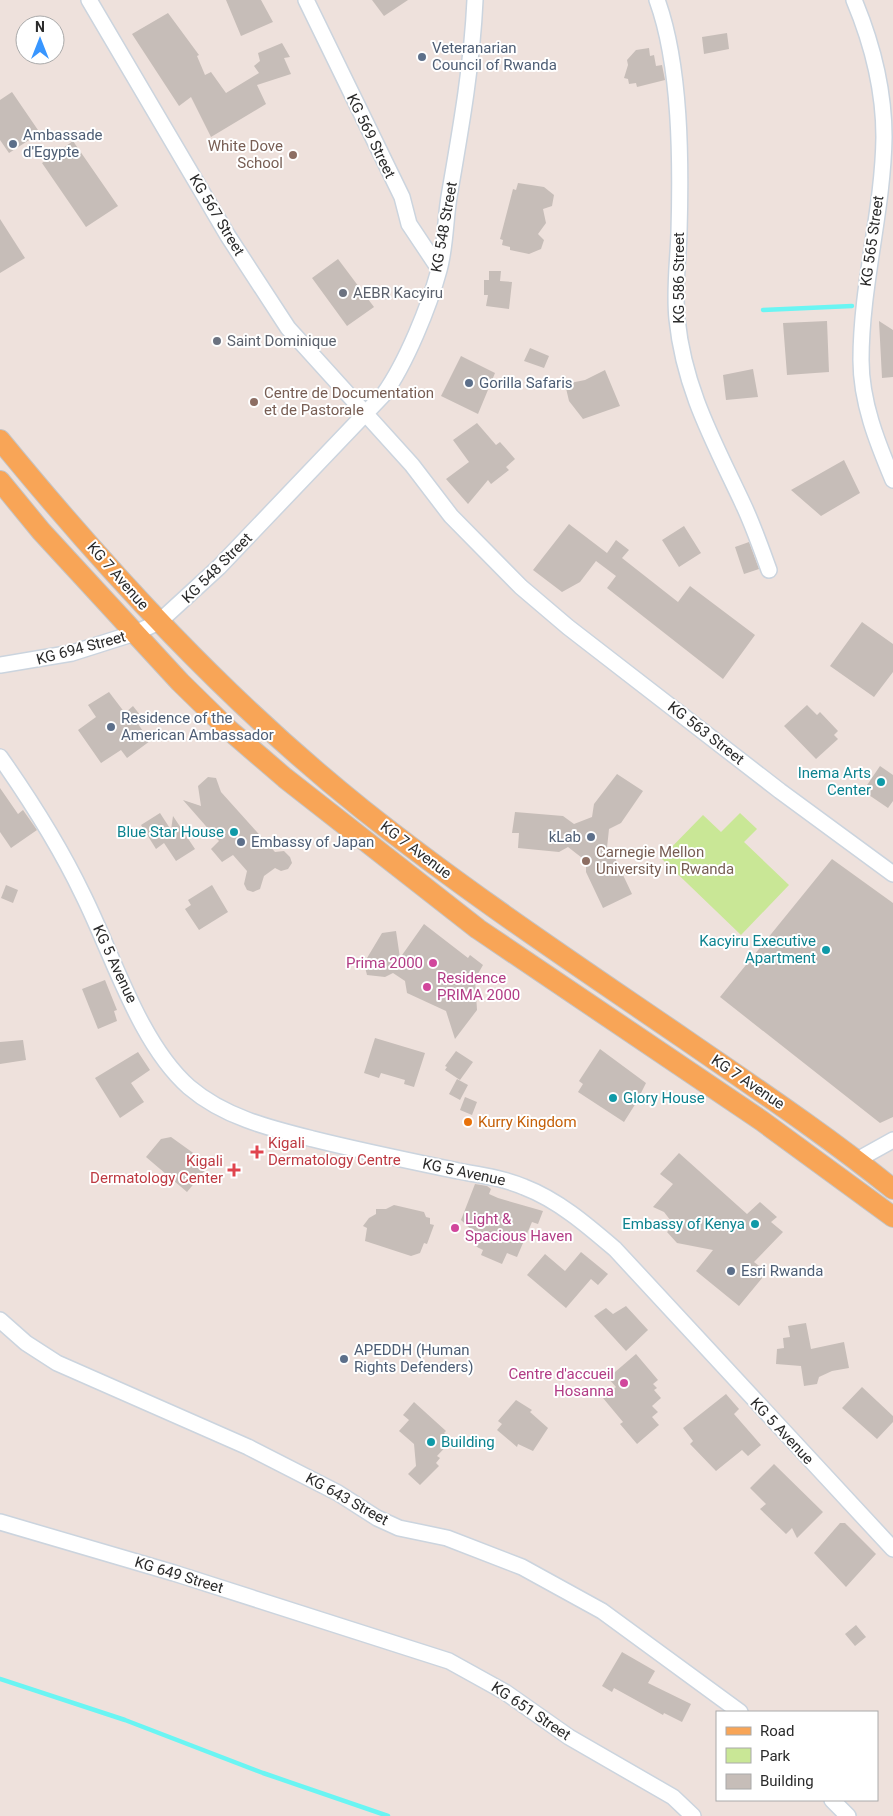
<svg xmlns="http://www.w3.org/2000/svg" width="893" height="1816" viewBox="0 0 893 1816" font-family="Roboto,sans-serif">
	<rect width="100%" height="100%" fill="#eee1dc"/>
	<path fill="#c9e796" d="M740,813L757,829L744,842L789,885L741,935L661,858L703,815L721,832Z"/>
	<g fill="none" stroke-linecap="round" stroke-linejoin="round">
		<path stroke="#6af5f3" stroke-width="4.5" d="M763,310L852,306
			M0,1679L125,1720L263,1773L388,1816"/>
	</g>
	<path fill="#c6bdb8" d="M226,0H261L273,22L241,36Z
		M372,0H408L384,16Z
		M168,13L199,55L197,56L205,75L211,72L226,93L259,73L254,66L260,61L258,53L282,43L290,57L284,58L291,74L257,85L266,104L211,137L191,97L179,106L132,34Z
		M727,33L729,49L704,54L702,37Z
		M649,48L650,56L654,55L656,66L662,65L665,80L637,87L636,83L629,84L628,79L624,78L628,65L627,60L636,50Z
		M12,92L40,133L9,153L0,140V100Z
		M73,141L118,206L86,227L42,163Z
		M518,183L544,187L554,195L552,206L543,209L546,223L538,234L544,240L541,249L529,254L510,250V247L502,245L503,240L500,239L513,189L516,190Z
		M0,219L25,258L0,273Z
		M338,259L374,307L347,326L312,278Z
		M489,271H501L500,281L512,282L509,309L486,306L488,295H484V280H489Z
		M827,321L829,372L787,375L783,323Z
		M879,321L893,330V377L882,378Z
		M530,348L549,356L544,368L524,361Z
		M461,356L495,373L478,414L441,396Z
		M753,369L758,397L726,400L723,375Z
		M605,370L620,406L583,419L569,401L565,384L585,380Z
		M477,423L496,445L500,442L515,459L506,467L509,470L491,484L488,480L468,504L446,479L469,462L453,440Z
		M844,460L860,493L821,516L791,490Z
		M569,524L607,553L616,540L629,550L622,558L678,602L690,586L755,635L723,679L607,588L616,576L596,561L580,582L562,592L533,570Z
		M684,526L701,553L679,567L662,540Z
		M749,542L759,569L744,574L735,547Z
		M862,622L893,644V672L874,697L830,666Z
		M109,692L125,713L133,706L144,720L138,724L150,741L127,758L121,750L101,763L78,730L96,717L88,705Z
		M807,705L817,715L820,712L838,731L834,735L838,739L816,759L784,726Z
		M880,766L893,775V801L888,808L863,791Z
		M617,774L643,791L621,823L609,829L607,848L615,858L632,894L603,908L586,872V861L568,847L559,852L518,848L519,833H512L515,812L563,816L574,824L592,817L594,804Z
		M208,777L216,778L221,792L275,852L284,851L290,857L292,863L288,869L281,871L275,868L264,876L260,889L253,892L247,890L244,884L247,871L233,855L222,862L211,849L219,841L183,800L201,806L198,786Z
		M0,788L18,814L23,810L37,830L11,848L0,832Z
		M160,813L171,830L173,816L195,849L176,861L164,843L156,849L141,825Z
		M832,859L893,903V1117L880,1123L720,997Z
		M6,885L18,890L13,903L1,898Z
		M212,885L228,912L199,930L185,909L191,905L188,900Z
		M424,924L468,958L470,955L483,965L475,979L477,1010L455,1039L446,1011L407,993L405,981L393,973L385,977L367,975L364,963L382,933L396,931L400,958Z
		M105,980L117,1010L114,1011L117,1021L98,1029L82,989Z
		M375,1038L425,1053L414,1087L404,1084L405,1080L381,1073L379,1078L364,1073Z
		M23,1040L26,1060L0,1064V1042Z
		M600,1049L646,1083L636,1103L624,1122L578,1092L583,1084L579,1081Z
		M456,1051L473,1062L460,1080L445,1070L447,1067L445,1066Z
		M138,1052L150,1070L131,1083L144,1102L120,1118L95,1078Z
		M457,1079L468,1085L460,1100L449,1094Z
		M465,1097L477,1102L472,1115L460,1110Z
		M171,1137L203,1160L200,1164L206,1169L187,1192L146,1157L161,1139Z
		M679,1153L747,1214L760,1202L777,1217L771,1222L783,1232L754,1262L767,1272L739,1306L696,1271L713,1250L677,1243L667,1232L674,1225L664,1212L653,1207L673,1184L660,1174Z
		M475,1184L487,1186L491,1189L489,1194L498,1198L543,1211L538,1224L532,1222L517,1257L507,1253L502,1264L481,1255L483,1250L477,1247L473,1240L476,1234L461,1220Z
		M394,1205L424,1212L426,1217L430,1218V1224L434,1225L427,1244L424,1243L420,1253L411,1256L365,1241L367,1228L363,1226L369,1218L376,1214V1209H386Z
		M581,1252L608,1274L598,1285L591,1279L566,1308L527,1275L545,1254L565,1271Z
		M626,1306L648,1330L626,1351L594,1316L606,1308L613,1314Z
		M806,1323L811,1349L844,1342L849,1368L832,1371L819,1377L817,1384L804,1386L801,1366L776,1364L777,1349L784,1348L783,1338L790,1337L788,1326Z
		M636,1354L658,1380L653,1384L657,1388L654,1390L661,1398L652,1406L658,1412L652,1417L659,1425L637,1444L620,1424L623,1422L603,1398L616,1387L608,1378Z
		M862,1387L893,1416V1422L877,1439L842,1408Z
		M726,1394L739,1409L734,1414L761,1445L748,1456L742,1450L716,1471L690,1444L693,1441L683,1428Z
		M516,1400L532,1410L530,1412L548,1428L533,1451L518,1444L517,1447L497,1430L502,1424L498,1421Z
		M414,1402L446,1431L444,1433L452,1440L437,1456L440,1458L436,1463L439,1466L420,1485L408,1474L416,1466L414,1444L399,1431L409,1420L403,1415Z
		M774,1464L823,1512L797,1538L792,1528L786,1534L760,1509L766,1504L750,1488Z
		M840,1523H845L876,1554L846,1587L814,1553Z
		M856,1625L866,1637L855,1646L845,1634Z
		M622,1652L655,1671L648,1683L691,1704L682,1722L664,1713L663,1715L614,1688L612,1692L602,1686Z"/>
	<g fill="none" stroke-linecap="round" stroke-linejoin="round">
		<defs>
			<path id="minor" d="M89,0L228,236L288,328L412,465L451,516L521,587L568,627L780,791L893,874
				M306,0L402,197L409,224L439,269
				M657,0C681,66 681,162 679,233C678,262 674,290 677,319C684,389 714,442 743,504C753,525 761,548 769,570
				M854,0C872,43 884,90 884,137C883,211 861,285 861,360C861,402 877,442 893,480
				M0,665L72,653L135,633L159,622L219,567L384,394C406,363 429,307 439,270C446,245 445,217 450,191C461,127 472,65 475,0
				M0,757C31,801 60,847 83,895C113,955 139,1043 189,1087C224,1117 269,1128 313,1139C361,1151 410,1161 458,1171C480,1175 503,1178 524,1187C558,1200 587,1225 615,1249L893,1549
				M857,1160L893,1140
				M0,1320L26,1343L57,1363L248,1447L338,1493L377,1518L399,1528L447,1538L522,1567L602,1611L740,1712
				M0,1522L174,1573L449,1661L505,1692L569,1737L673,1797L693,1816
				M832,1800L848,1816"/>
			<path id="major" d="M0,440C109,573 227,701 362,809C465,891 575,964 683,1038C754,1087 826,1135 893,1189
				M0,481L41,531L180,682L228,729L285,778L478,929L762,1121L893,1217"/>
		</defs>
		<use href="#minor" stroke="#cbd4de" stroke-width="18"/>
		<use href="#major" stroke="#c4c4c4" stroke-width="22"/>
		<use href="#minor" stroke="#fff" stroke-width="15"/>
		<use href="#major" stroke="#f8a557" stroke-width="20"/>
	</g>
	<g fill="#5c6f8a" stroke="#fff" stroke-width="2">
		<circle cx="422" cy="57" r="5"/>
		<circle cx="13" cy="144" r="5"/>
		<circle cx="469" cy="383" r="5"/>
		<circle cx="111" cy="727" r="5"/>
		<circle cx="591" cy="837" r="5"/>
		<circle cx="241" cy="842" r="5"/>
		<circle cx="731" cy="1271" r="5"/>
		<circle cx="344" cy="1359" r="5"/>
	</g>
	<g fill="#8d6e63" stroke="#fff" stroke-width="2">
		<circle cx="293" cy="155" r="5"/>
		<circle cx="254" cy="402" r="5"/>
		<circle cx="586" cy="861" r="5"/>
	</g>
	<g fill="#6b7280" stroke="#fff" stroke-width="2">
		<circle cx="343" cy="293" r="5"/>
		<circle cx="217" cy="341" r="5"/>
	</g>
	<g fill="#0f9aa8" stroke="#fff" stroke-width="2">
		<circle cx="881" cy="782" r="5"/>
		<circle cx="234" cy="832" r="5"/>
		<circle cx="826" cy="950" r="5"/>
		<circle cx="613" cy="1098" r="5"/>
		<circle cx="755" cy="1224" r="5"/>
		<circle cx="431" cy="1442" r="5"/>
	</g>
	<g fill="#d1479c" stroke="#fff" stroke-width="2">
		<circle cx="433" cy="963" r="5"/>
		<circle cx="427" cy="987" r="5"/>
		<circle cx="455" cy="1228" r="5"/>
		<circle cx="624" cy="1383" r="5"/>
	</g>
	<circle fill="#e8710a" stroke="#fff" stroke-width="2" cx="468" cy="1122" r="5"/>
	<g fill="#e0444e" stroke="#fff" stroke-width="2">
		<path d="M254.5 1144.5h5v5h5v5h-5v5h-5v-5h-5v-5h5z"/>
		<path d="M231.5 1162.5h5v5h5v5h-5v5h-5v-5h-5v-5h5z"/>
	</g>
	<g text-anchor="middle" stroke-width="4" stroke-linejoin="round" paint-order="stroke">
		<g font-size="15" fill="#4e5e75" stroke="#fff" text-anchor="start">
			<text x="432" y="53">Veteranarian<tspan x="432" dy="17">Council of Rwanda</tspan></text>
			<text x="23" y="140">Ambassade<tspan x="23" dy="17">d'Egypte</tspan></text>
			<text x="479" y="388">Gorilla Safaris</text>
			<text x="121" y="723">Residence of the<tspan x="121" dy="17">American Ambassador</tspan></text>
			<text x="581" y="842" text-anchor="end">kLab</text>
			<text x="251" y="847">Embassy of Japan</text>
			<text x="741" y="1276">Esri Rwanda</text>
			<text x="354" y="1355">APEDDH (Human<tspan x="354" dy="17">Rights Defenders)</tspan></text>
		</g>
		<g font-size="15" fill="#2b2b2b" stroke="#fff">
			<text transform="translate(371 136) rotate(64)" y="5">KG 569 Street</text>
			<text transform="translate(217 215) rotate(59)" y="5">KG 567 Street</text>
			<text transform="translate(444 227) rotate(-80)" y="5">KG 548 Street</text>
			<text transform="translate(872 241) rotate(-82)" y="5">KG 565 Street</text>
			<text transform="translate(679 278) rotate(-90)" y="5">KG 586 Street</text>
			<text transform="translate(217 568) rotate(-45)" y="5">KG 548 Street</text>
			<text transform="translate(118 576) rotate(49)" y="5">KG 7 Avenue</text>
			<text transform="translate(81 648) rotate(-15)" y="5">KG 694 Street</text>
			<text transform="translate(706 733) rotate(38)" y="5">KG 563 Street</text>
			<text transform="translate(416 850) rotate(37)" y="5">KG 7 Avenue</text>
			<text transform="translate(115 964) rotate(65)" y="5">KG 5 Avenue</text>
			<text transform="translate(748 1082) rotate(34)" y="5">KG 7 Avenue</text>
			<text transform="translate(464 1172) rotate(12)" y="5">KG 5 Avenue</text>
			<text transform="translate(782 1431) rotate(47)" y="5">KG 5 Avenue</text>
			<text transform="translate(347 1499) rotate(29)" y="5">KG 643 Street</text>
			<text transform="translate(179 1575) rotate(17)" y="5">KG 649 Street</text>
			<text transform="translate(531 1711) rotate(34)" y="5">KG 651 Street</text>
		</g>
		<g font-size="15" fill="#785e54" stroke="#fff" text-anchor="start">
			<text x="283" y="151" text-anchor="end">White Dove<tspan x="283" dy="17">School</tspan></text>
			<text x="264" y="398">Centre de Documentation<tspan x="264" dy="17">et de Pastorale</tspan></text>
			<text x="596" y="857">Carnegie Mellon<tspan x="596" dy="17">University in Rwanda</tspan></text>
		</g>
		<g font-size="15" fill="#5b616d" stroke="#fff" text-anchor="start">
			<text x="353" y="298">AEBR Kacyiru</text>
			<text x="227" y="346">Saint Dominique</text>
		</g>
		<g font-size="15" fill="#0d838f" stroke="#fff" text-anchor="end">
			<text x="871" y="778">Inema Arts<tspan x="871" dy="17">Center</tspan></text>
			<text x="224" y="837">Blue Star House</text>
			<text x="816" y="946">Kacyiru Executive<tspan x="816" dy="17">Apartment</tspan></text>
			<text x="623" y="1103" text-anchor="start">Glory House</text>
			<text x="745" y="1229">Embassy of Kenya</text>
			<text x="441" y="1447" text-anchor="start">Building</text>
		</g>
		<g font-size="15" fill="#b23c85" stroke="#fff" text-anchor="end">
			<text x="423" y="968">Prima 2000</text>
			<text x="437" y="983" text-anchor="start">Residence<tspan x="437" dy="17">PRIMA 2000</tspan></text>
			<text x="465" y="1224" text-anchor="start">Light &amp;<tspan x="465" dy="17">Spacious Haven</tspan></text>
			<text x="614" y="1379">Centre d'accueil<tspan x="614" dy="17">Hosanna</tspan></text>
		</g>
		<g font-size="15" fill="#c56008" stroke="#fff" text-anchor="start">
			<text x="478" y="1127">Kurry Kingdom</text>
		</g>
		<g font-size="15" fill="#be3a42" stroke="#fff" text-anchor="start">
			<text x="268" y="1148">Kigali<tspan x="268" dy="17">Dermatology Centre</tspan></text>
			<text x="223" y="1166" text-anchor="end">Kigali<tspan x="223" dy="17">Dermatology Center</tspan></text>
		</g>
	</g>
	<rect x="716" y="1711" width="162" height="90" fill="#ffffff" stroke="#aaaaaa"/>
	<rect x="726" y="1727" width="25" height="8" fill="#f8a557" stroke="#aaaaaa"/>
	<text x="760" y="1736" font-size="15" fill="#2b2b2b">Road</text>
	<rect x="726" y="1748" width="25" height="15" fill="#c9e796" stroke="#aaaaaa"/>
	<text x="760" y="1761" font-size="15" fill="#2b2b2b">Park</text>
	<rect x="726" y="1774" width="25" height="15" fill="#c6bdb8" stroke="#aaaaaa"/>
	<text x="760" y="1786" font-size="15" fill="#2b2b2b">Building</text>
	<g transform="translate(40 40)"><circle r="24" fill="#ffffff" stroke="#aaaaaa"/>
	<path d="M0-4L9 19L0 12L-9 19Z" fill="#3896ff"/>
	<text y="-8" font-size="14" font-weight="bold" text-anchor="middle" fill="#2b2b2b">N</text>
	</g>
</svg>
